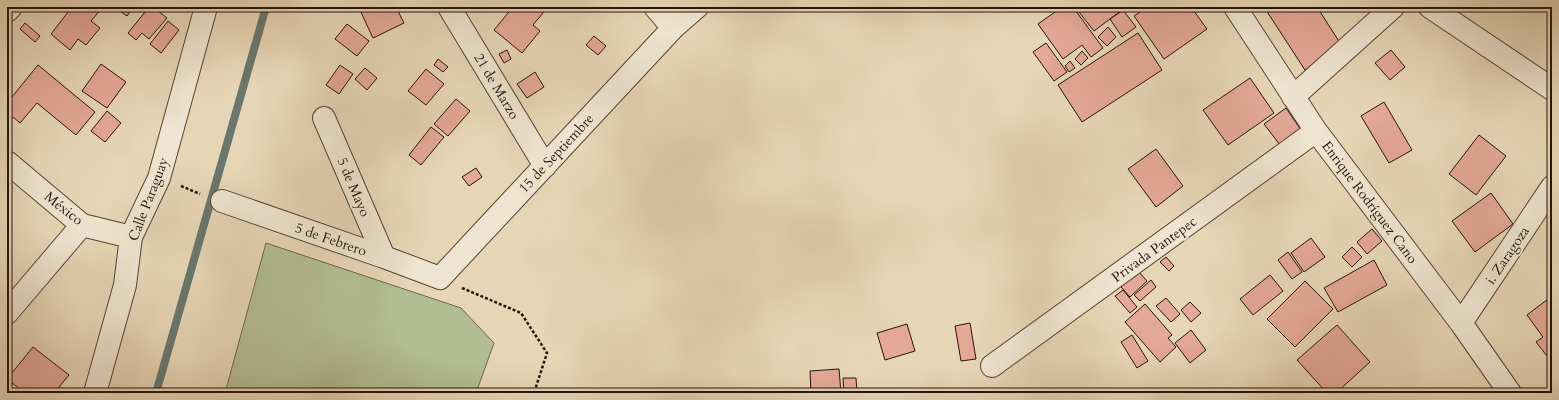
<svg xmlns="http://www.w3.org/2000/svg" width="1559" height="400" viewBox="0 0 1559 400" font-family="Cardo,serif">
	<rect width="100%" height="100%" fill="#e7d6b6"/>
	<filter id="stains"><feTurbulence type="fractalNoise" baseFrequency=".005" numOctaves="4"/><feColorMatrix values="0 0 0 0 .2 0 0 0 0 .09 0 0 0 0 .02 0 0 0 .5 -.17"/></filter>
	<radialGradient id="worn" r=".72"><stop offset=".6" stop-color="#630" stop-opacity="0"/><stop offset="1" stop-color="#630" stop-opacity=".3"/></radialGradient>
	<path fill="#b2be91" stroke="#6c694e" d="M266,243L461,308L494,343L476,393H225Z"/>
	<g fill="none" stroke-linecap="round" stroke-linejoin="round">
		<path stroke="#69776f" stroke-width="8" d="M156,393L266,7"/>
	</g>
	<path fill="#e4a896" stroke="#25140c" d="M72,7L102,8L91,21L100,28L86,45L78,39L70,50L51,34Z
		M118,7H134L127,16L117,9Z
		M149,7H153L167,18L149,39L142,33L136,40L128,33Z
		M361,7H396L404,23L373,38L359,8Z
		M513,7H548L533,25L540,31L522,53L494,30Z
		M1062,7H1073L1103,48L1091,57L1082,45L1063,59L1038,24Z
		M1075,7H1126L1094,31Z
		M1147,7H1191L1207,29L1164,59L1134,16Z
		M1264,7H1317L1342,46L1305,70Z
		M1123,10L1136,27L1122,37L1110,19Z
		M168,21L179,30L161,53L150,44Z
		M25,23L40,36L35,42L20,29Z
		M347,24L369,41L357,56L335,39Z
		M1108,27L1116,37L1107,46L1098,37Z
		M1138,33L1162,70L1082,122L1058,85Z
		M594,36L606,46L598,55L586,45Z
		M1046,43L1067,72L1054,81L1033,52Z
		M507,50L511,59L504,63L499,54Z
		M1391,50L1405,67L1390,80L1375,63Z
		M1082,51L1088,58L1081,65L1075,59Z
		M438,59L448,67L443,72L434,65Z
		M1070,61L1075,68L1069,72L1065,66Z
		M101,64L126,82L107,108L82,91Z
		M38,65L95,112L76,135L37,103L20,123L13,117L7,124V103Z
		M340,65L353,74L339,94L326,85Z
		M365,68L377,78L367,90L355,79Z
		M426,69L444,84L426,105L408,91Z
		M535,72L544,87L527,98L517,84Z
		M1250,78L1274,113L1228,145L1203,110Z
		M7,86L12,92L7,97Z
		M456,99L470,111L448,136L434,124Z
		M1384,102L1412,150L1389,163L1361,116Z
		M1286,108L1301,130L1280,145L1264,124Z
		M107,111L121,123L105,142L91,131Z
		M431,127L444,137L421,165L409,155Z
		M1479,135L1506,156L1476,195L1449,174Z
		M1156,149L1183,186L1156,207L1128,169Z
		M476,168L482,177L469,186L462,177Z
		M1491,193L1513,224L1475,252L1452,221Z
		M1372,229L1382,241L1367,254L1357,242Z
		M1311,238L1325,257L1304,272L1291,253Z
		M1352,247L1362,257L1352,267L1342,257Z
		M1288,252L1302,272L1292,279L1278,260Z
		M1166,257L1174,266L1169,271L1160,262Z
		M1374,260L1387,285L1338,312L1324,288Z
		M1138,271L1147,281L1130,297L1121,287Z
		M1270,275L1283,291L1253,315L1240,299Z
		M1151,280L1156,287L1140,301L1134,295Z
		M1305,281L1333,309L1295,347L1267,319Z
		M1123,290L1137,307L1130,313L1115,296Z
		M1552,296V353L1547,356L1536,342L1543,337L1527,315Z
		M1166,298L1180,314L1171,322L1156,306Z
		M1190,302L1201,313L1191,322L1181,310Z
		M1145,304L1172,335L1168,338L1176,347L1160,362L1125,322Z
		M970,323L976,359L961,361L955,326Z
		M907,324L915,351L885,360L877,333Z
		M1337,325L1370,362L1336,393H1327L1297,360Z
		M1191,330L1206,350L1190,363L1175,343Z
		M1132,335L1148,361L1137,368L1121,342Z
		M33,347L69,375L54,393H25L7,379Z
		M839,369L841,393H811L810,371Z
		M843,378H856L857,393H844Z"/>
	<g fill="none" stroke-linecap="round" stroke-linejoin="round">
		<defs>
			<path id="minor" d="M449,7L545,166
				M655,7L673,28
				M1235,7L1316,131L1461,323L1510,393
				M1430,7L1552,89
				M7,11L11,7
				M1293,97L1393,7
				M324,118L384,257
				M7,162L82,225L131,237
				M222,201L384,257L440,278L673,28L697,7
				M7,313L82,225
				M1461,323L1552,187
				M992,366L1316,131
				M95,393L125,285L131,237L159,178L206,7"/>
		</defs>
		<use href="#minor" stroke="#564436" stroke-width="24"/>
		<path stroke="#25140c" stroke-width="2.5" stroke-dasharray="3 2" stroke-linecap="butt" d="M181,186L200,194
			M462,288L521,313L547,353L534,393"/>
		<use href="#minor" stroke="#efe4d0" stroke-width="22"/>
	</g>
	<g text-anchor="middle" stroke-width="4" stroke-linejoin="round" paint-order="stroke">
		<g font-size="14" fill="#25140c" stroke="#efe4d0">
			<text transform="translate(497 86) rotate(59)" y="5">21 de Marzo</text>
			<text transform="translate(556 153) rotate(-47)" y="5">15 de Septiembre</text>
			<text transform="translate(354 187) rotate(67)" y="5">5 de Mayo</text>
			<text transform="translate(148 199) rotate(-69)" y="5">Calle Paraguay</text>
			<text transform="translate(1370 202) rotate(53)" y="5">Enrique Rodríguez Cano</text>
			<text transform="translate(64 208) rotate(38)" y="5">México</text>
			<text transform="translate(331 239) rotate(19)" y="5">5 de Febrero</text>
			<text transform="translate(1154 249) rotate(-36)" y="5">Privada Pantepec</text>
			<text transform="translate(1507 255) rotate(-56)" y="5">i. Zaragoza</text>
		</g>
	</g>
	<rect width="1559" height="400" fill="none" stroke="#e7d6b6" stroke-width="24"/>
	<rect x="8" y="8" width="1543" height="384" fill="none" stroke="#25140c" stroke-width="2"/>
	<rect x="12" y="12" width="1535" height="376" fill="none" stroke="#25140c"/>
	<rect width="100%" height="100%" filter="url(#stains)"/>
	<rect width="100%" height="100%" fill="url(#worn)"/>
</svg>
